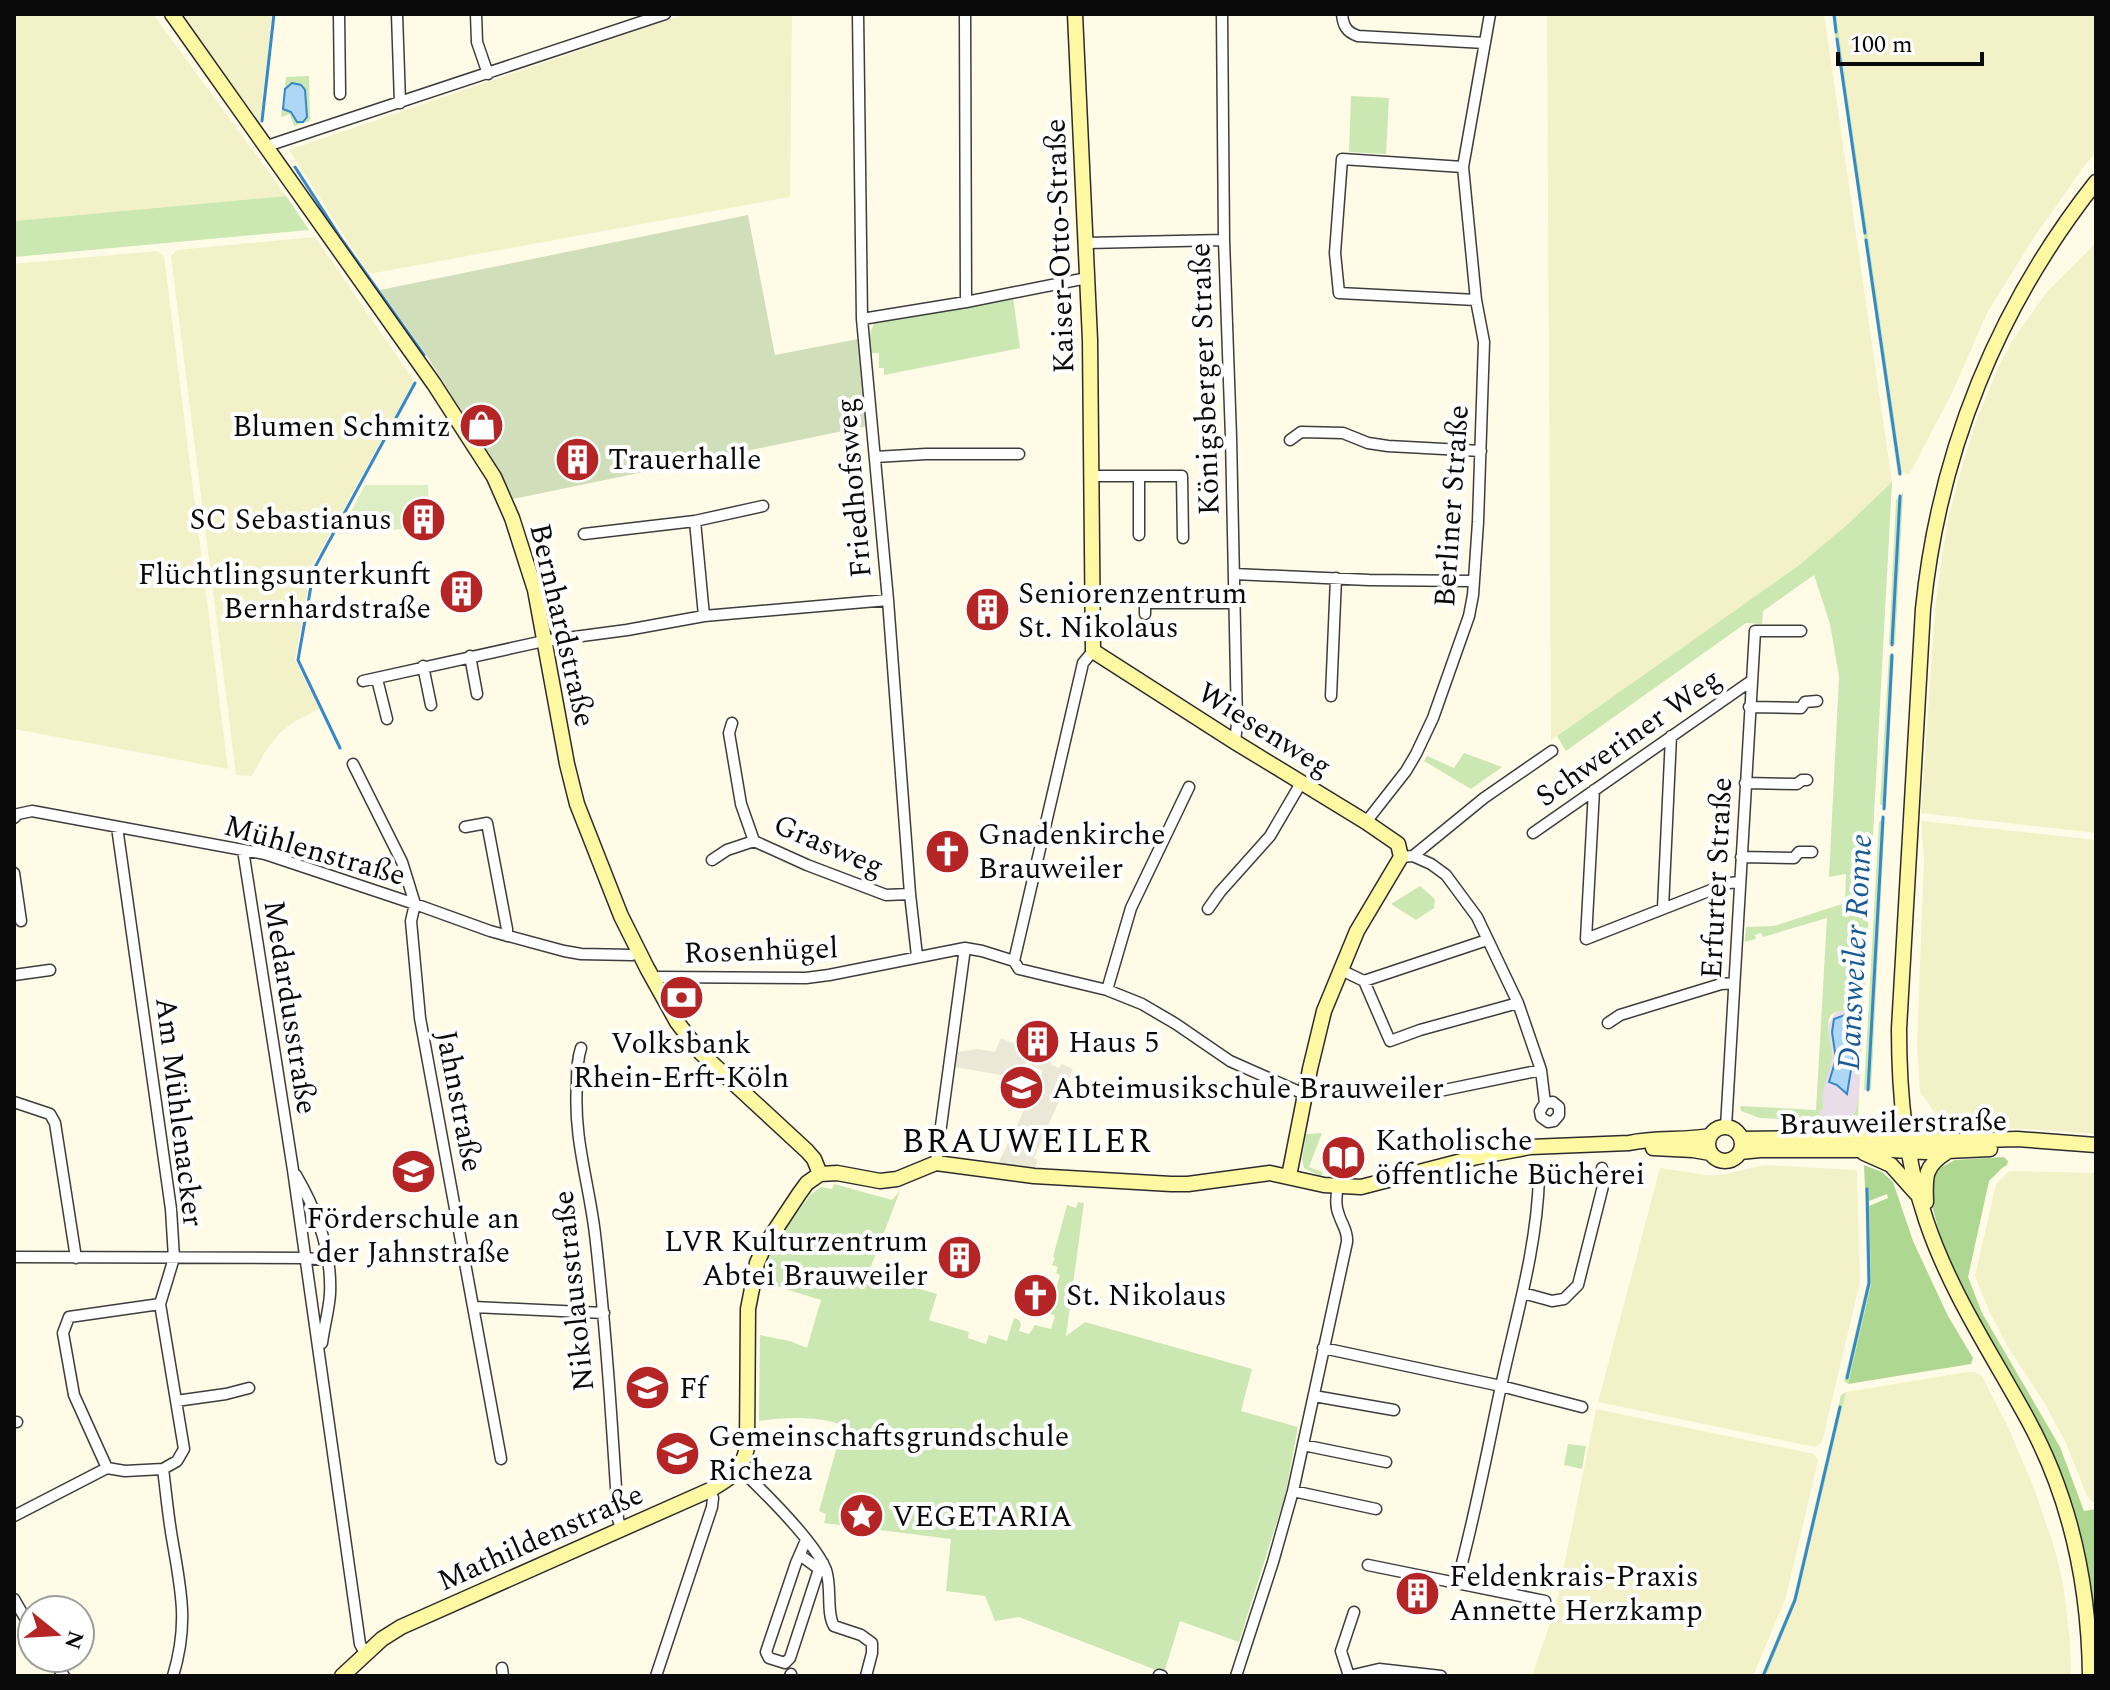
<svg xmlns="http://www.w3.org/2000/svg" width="2110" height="1690" viewBox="0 0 2110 1690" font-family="Spectral,serif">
	<rect width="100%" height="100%" fill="#fffbe7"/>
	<path fill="#e8dde9" d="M1842,1010L1852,1012L1857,1017L1859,1025L1855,1071L1860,1077L1859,1095L1855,1113L1849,1119L1820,1117V1111L1824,1108L1822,1099L1823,1085L1832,1057L1828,1025L1835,1013Z"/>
	<path fill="#f3f1c8" d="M14,14H153L286,196L14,221Z
		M179,14H272L260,124L259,123Z
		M686,14H792L790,197L369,274L289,150Z
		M1547,14H1824L1892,482L1848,524L1798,566L1551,740Z
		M1836,14H2096V152L2082,169L2033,239L1987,313L1952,393L1909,475L1902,472Z
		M315,237L414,381L311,568L295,660L319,709L294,722L282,731L266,750L252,776L236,775L171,256L177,250Z
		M2096,243V833L1921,813L1935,610L1941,564L1948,520L1961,470L1977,419L2000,364L2013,340L2046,293Z
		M157,251L164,256L228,769L14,729V264Z
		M1921,821L2096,840V1134L2028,1129L1945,1127L1920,1092L1917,1044L1924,859Z
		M1764,1165L1857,1170L1860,1282L1822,1442L1815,1447L1598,1402L1660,1168L1706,1175H1722Z
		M2013,1171L2096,1173V1502H2092L2087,1496L2066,1443L2045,1404L2008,1347L1989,1311L1975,1276L1996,1184L2008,1172Z
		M1966,1372H1974L1982,1376L2008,1427L2034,1488L2054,1547L2063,1582L2070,1642L2071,1676H1766L1797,1600L1846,1392Z
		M1596,1409L1814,1454L1818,1461L1786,1597L1753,1676H1532L1556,1606Z"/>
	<path fill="#cbe7b2" d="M1832,14H1836L1902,472L1898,476Z
		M309,76L310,121L294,126L290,114L281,117L286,77Z
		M1351,96L1389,98L1386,154L1349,152Z
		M286,196L309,230L14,257V221Z
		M1013,297L1020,348L884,375V368H879V353H871L870,334L874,323Z
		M1892,482L1860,1077L1855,1071L1859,1021L1849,1011C1814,1008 1834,1041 1832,1059C1829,1077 1819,1089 1824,1108L1820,1111V1116L1849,1119L1855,1113L1859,1095L1858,1116L1847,1122L1760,1118L1741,1111L1740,1106L1816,1110L1827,918L1763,937L1761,933L1755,935L1756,939L1745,942L1746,927L1774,926L1845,903L1846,874L1829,877L1839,677L1830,624L1814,575L1763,611L1762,624L1746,623L1566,751L1557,736L1798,566L1848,524Z
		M1903,493L1895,645L1889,644L1896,500Z
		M1889,655L1894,656L1886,809L1880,804Z
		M1464,753L1502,767L1471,789L1424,761L1427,756L1454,768Z
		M1885,817L1871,1090H1864L1879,822Z
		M1420,886L1435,899L1434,908L1416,920L1391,904Z
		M1322,1133L1309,1167L1322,1172L1323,1174L1320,1176L1304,1168L1302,1159L1306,1134Z
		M834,1184L892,1200L900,1191L868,1274L937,1294L929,1320L969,1332L968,1338L986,1344L989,1335L1007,1341L1014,1318L1019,1320L1021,1325L1019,1331L1029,1334L1035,1325L1051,1329L1055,1316L1049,1313L1060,1275L1056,1273L1058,1267L1052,1265L1055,1258L1053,1257L1067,1205L1076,1208L1078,1202L1084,1203L1066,1336L1085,1322L1252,1369L1241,1411L1298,1427L1285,1496L1239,1642L1180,1621L1164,1673L1019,1617L995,1621L985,1596L946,1591L951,1539L824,1523L826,1514L819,1511L843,1425C816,1416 787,1417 759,1421L760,1335L790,1341L807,1348L821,1300L763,1282L772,1248L810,1195L821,1187L832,1189Z
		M1865,1189H1869L1871,1284L1848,1384L1844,1381L1867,1283Z
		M1846,1392L1797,1600L1766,1676H1761L1793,1599L1841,1395Z
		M1568,1444L1586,1446L1582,1469L1564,1465Z"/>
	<path fill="#aed792" d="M2004,1157L2008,1161L2007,1165L2002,1168L1989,1181L1968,1277L1982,1313L2060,1447L2084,1511L2096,1509V1656L2091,1594L2079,1535L1950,1261L1938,1228L1929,1194L1934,1171L1955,1160Z
		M1864,1165L1882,1172L1893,1182L1913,1241L1948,1316L1973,1358L1971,1364L1848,1384L1871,1284L1869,1206L1888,1198L1887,1194L1869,1201V1190L1865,1189Z"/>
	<path fill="#d1deba" d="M748,215L775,355L858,339L867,426L513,499L502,476L427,356L380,290Z"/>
	<path fill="#deeec4" d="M365,485H428L430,527L339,534Z"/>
	<path fill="#ece8d8" d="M1001,1038L1052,1060L1050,1064L1059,1068L1062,1064L1073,1069L1034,1158L1038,1160L1034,1171L997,1166L1043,1071L1026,1062L1020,1078L954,1067L957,1052L978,1049L995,1052Z"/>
	<path fill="#add7f5" stroke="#3588ca" stroke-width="2" d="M292,83L301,85L305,90L307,117L303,122H297L291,112L283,109L285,89Z
		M1845,1015L1850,1016L1855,1024L1852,1048L1853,1058L1847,1094L1837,1085L1829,1082L1836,1059L1832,1032L1834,1019Z"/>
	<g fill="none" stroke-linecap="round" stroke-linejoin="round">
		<path stroke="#3588ca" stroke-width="3" d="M1834,14L1836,32
			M1837,39L1865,233
			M262,121L274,14
			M295,167L340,237L424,355
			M1866,240L1900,474
			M1892,645L1900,496
			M340,748L298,660L314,569L415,383
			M1884,809L1892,655
			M1868,1090L1883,817
			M1847,1378L1869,1283L1867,1189
			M1763,1676L1795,1600L1840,1407"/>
		<defs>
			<path id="street" d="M339,14L340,94
				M397,14L400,103
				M476,14L477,42L488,74
				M858,14L862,319L888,600L910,894L917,956
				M965,14L966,302
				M1222,14L1224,240L1231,437L1237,724L1235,742
				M1342,14C1343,25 1346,32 1358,36L1485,43
				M267,146L665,14
				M1463,167L1342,159L1335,253L1339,293L1476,300
				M1086,243L1224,240
				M862,319L966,302L1087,278
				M1290,440L1301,432L1343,433L1368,443L1388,446L1481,451
				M875,457L926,454H1019
				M1090,476H1182L1183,538
				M1139,477V535
				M695,521L763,506
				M584,534L695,521L704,616
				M1234,574L1369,580L1473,581
				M1145,614V603H1234
				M470,656L477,694
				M423,666L431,705
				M377,679L387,719
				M363,681L544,641L627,630L704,616L888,600
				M1331,696L1336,578
				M1749,707L1801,708L1805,702L1817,701
				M732,723L729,733L741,804L754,841L807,865L886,895L910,894
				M353,764L402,862L415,904
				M1745,783L1797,784L1802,780H1807
				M1594,790L1586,939L1729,883L1740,882
				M14,818L18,814L32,811L265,854L415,904L490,931L564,951L581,954L632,955L639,952
				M1366,822L1406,771L1416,754L1433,718L1469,616L1473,595L1478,522L1484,342L1476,300L1463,167L1490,14
				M117,827L171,1209L174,1258L160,1304L184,1449L177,1461L163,1469C166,1492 168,1515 172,1538C181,1591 189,1623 173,1676
				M465,827L487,823L507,929V936
				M1533,833L1751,681
				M243,850L293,1170L360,1644L365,1653
				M1413,856L1484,798L1552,751
				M1401,857L1413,856L1431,864L1446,875L1477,917L1518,1003L1541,1070L1545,1103L1540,1111L1541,1117L1548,1122L1554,1121L1559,1115V1107L1553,1102L1545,1103
				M1741,857L1794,858L1799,852H1812
				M712,860L727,850L754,841
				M14,873L21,921
				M415,904L411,921L420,1018L501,1459
				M1663,908L1671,736
				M1208,909L1220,892L1270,836L1301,783
				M1014,961L1083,663L1093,651
				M1341,970L1364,981L1487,940
				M14,975L50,970
				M654,980L659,977L806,978L829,975L965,948L982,951L1014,961L1019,969L1107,990L1142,1004L1176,1024L1230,1061L1304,1094
				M1364,981L1390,1041L1420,1030L1518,1003
				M1107,990L1131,908L1189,787
				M1608,1023L1620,1015L1721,984L1734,983
				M581,1048C577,1060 577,1072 577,1084C573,1137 589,1183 595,1234C606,1329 612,1424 618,1519L621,1529
				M1430,1093L1541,1070
				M14,1102L50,1114L55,1123L76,1258
				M1726,1127L1755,631H1801
				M936,1163L965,948
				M296,1175C317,1211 332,1251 330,1294C329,1310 324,1327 322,1343
				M14,1257L305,1258L328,1260
				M1523,1293L1552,1301L1564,1299L1578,1285L1603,1186L1602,1168
				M474,1307L604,1313
				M1323,1348L1501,1386L1582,1407
				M1314,1396L1394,1410
				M176,1401L226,1394L249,1388
				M14,1422H17
				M1303,1445L1386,1462
				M107,1468L125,1471L163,1469
				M740,1469C763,1491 815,1542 826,1570C832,1587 826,1613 834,1626L861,1635L872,1643V1653L866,1676
				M1293,1491L1376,1509
				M14,1516L107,1468L74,1395L63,1333L69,1317L160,1304
				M806,1540L796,1563L766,1652L769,1658L785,1663L790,1658L819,1569L823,1563
				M800,1555L819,1569
				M1368,1565L1545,1601
				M1457,1582C1475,1517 1487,1452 1501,1386C1516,1317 1537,1248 1539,1177
				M14,1599L32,1630
				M1354,1612L1341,1651L1349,1676L1379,1669L1441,1676
				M51,1658L64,1676
				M502,1668L503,1676
				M1159,1675L1162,1676
				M656,1676L712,1507L713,1498L710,1490
				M790,1676L791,1674
				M1236,1676L1273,1562L1293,1491L1347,1242C1348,1231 1342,1225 1339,1215C1335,1206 1336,1196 1338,1187"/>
			<path id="secondary" d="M172,14L434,384L494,477L512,518L535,590L567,764L577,804L621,916L647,968L677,1022L701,1053L807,1151L814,1159L820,1174
				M1075,14L1090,340L1093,651L1235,742L1366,822L1398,844L1401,857L1357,931L1324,1011L1310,1069L1289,1176
				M1708 1144a17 17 0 1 1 34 0a17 17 0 1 1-34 0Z
				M1742,1139L1891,1137L1950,1141L2017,1139L2096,1145
				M1653,1148L1693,1150L1710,1153
				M1740,1152L1760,1150H1892L1925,1152L1990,1149
				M1864,1153L1891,1165L1916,1193
				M1926,1202C1925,1177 1924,1166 1947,1152
				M342,1676L382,1639L401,1627L710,1490C730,1478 741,1473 747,1448L748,1309L757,1263L764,1247L799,1194L807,1183L820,1174L837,1173L880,1181L897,1179L936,1163L1034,1176L1171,1184H1188L1270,1173L1324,1185L1361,1187L1477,1157L1530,1147L1629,1143C1656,1137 1683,1141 1710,1136
				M2090,1676C2089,1586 2071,1499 2028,1420C1992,1354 1950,1292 1926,1220C1905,1158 1899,1095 1899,1029L1923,609C1939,451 1998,306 2096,182"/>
		</defs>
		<use href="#street" stroke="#3d3d3d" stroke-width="13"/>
		<use href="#secondary" stroke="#2c2c2c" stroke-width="17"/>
		<use href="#street" stroke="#fff" stroke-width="10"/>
		<use href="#secondary" stroke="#fef8a2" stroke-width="14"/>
	</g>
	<defs>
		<symbol id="shop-disc" viewBox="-11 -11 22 22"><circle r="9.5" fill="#b62526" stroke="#fff"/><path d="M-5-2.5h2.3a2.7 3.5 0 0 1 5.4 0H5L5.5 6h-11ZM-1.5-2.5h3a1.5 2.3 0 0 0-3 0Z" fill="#fff"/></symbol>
		<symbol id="building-disc" viewBox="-11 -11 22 22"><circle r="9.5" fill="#b62526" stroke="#fff"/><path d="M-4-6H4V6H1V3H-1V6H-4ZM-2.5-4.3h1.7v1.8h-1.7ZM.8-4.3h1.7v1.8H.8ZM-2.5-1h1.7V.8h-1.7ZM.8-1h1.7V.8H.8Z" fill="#fff"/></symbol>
		<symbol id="church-disc" viewBox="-11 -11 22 22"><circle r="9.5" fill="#b62526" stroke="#fff"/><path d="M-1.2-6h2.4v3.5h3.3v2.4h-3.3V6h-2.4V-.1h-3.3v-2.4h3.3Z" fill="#fff"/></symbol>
		<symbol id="bank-disc" viewBox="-11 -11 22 22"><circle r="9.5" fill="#b62526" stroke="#fff"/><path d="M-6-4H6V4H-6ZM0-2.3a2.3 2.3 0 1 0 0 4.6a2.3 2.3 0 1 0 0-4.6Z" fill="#fff"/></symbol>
		<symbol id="school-disc" viewBox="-11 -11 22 22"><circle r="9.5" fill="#b62526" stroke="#fff"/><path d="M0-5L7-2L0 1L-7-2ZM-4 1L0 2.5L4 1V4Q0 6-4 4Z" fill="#fff"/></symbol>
		<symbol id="library-disc" viewBox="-11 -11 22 22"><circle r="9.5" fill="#b62526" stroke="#fff"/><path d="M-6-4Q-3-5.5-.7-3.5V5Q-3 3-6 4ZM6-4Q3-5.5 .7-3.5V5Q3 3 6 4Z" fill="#fff"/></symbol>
		<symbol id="sight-disc" viewBox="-11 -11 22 22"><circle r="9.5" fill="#b62526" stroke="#fff"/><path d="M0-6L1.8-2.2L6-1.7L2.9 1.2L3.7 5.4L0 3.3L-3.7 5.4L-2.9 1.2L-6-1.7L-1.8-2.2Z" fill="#fff"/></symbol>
	</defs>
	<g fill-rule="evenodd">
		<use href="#shop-disc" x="456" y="400" width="51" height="51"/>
		<use href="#building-disc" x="552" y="434" width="51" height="51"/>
		<use href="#building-disc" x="398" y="494" width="51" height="51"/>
		<use href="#building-disc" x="436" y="566" width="51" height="51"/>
		<use href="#building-disc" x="962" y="584" width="51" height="51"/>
		<use href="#church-disc" x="922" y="826" width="51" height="51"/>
		<use href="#bank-disc" x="656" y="972" width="51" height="51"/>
		<use href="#building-disc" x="1012" y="1016" width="51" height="51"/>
		<use href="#school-disc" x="996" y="1062" width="51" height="51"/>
		<use href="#library-disc" x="1318" y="1132" width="51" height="51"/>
		<use href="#school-disc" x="388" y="1146" width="51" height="51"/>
		<use href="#building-disc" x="934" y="1232" width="51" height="51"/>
		<use href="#church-disc" x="1010" y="1270" width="51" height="51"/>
		<use href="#school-disc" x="622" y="1362" width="51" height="51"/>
		<use href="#school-disc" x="652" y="1428" width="51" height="51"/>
		<use href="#sight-disc" x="836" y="1490" width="51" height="51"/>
		<use href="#building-disc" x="1392" y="1568" width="51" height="51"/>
	</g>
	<g text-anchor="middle" stroke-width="8" stroke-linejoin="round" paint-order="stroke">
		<g font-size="30" fill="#0a0a0a" stroke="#fff">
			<text transform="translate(1059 246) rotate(-92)" y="10">Kaiser-Otto-Straße</text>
			<text transform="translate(1204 379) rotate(-92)" y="10">Königsberger Straße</text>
			<text transform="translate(853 488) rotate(-95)" y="10">Friedhofsweg</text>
			<text transform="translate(1451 506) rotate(-86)" y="10">Berliner Straße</text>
			<text transform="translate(563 625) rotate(77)" y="10">Bernhardstraße</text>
			<text transform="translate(1265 729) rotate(32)" y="10">Wiesenweg</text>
			<text transform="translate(1628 737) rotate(-35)" y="10">Schweriner Weg</text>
			<text transform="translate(829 845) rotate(23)" y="10">Grasweg</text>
			<text transform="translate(315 850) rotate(16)" y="10">Mühlenstraße</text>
			<text transform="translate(1716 878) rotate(-87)" y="10">Erfurter Straße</text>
			<text transform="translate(761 950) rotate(-2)" y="10">Rosenhügel</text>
			<text transform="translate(291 1007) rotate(81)" y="10">Medardusstraße</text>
			<text transform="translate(460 1101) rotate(79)" y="10">Jahnstraße</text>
			<text transform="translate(180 1112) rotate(83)" y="10">Am Mühlenacker</text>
			<text transform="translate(1893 1122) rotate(-1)" y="10">Brauweilerstraße</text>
			<text transform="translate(573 1291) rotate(-96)" y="10">Nikolausstraße</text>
			<text transform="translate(540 1537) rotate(-24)" y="10">Mathildenstraße</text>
		</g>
		<g font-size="30" fill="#0a0a0a" stroke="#fff" text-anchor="start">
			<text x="451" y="436" text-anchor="end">Blumen Schmitz</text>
			<text x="608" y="469">Trauerhalle</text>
			<text x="392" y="529" text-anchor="end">SC Sebastianus</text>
			<text x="431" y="584" text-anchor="end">Flüchtlingsunterkunft<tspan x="431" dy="34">Bernhardstraße</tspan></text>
			<text x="1018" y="603">Seniorenzentrum<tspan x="1018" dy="34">St. Nikolaus</tspan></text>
			<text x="978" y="844">Gnadenkirche<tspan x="978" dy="34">Brauweiler</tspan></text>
			<text x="1068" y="1052">Haus 5</text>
			<text x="681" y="1053" text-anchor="middle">Volksbank<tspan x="681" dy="34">Rhein-Erft-Köln</tspan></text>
			<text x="1052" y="1098">Abteimusikschule Brauweiler</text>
			<text x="1375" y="1150">Katholische<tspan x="1375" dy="34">öffentliche Bücherei</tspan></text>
			<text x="413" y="1228" text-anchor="middle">Förderschule an<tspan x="413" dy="34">der Jahnstraße</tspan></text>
			<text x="928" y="1251" text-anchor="end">LVR Kulturzentrum<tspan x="928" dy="34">Abtei Brauweiler</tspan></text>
			<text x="1066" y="1305">St. Nikolaus</text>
			<text x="679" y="1398">Ff</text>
			<text x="708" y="1446">Gemeinschaftsgrundschule<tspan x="708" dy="34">Richeza</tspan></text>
			<text x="892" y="1526">VEGETARIA</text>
			<text x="1449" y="1586">Feldenkrais-Praxis<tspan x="1449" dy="34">Annette Herzkamp</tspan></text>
		</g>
		<g font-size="32" font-style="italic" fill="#175a98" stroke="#fff">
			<text transform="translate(1854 952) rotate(-87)" y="11">Dansweiler Ronne</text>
		</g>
		<g font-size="34" letter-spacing="2" fill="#0a0a0a" stroke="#fff">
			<text x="1027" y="1152">BRAUWEILER</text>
		</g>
	</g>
	<rect width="2110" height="1690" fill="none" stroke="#0a0a0a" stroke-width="32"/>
	<g transform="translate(56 1634) rotate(108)"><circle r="38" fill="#ffffff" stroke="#9d9d9d" stroke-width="2"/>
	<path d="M0-6L14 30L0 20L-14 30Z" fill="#b62526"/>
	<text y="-12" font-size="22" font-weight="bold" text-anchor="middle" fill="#0a0a0a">N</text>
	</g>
	<path d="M1838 52v12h144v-12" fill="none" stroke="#0a0a0a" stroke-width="4"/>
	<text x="1850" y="52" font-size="24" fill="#0a0a0a" stroke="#ffffff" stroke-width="6" paint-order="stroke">100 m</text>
</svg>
